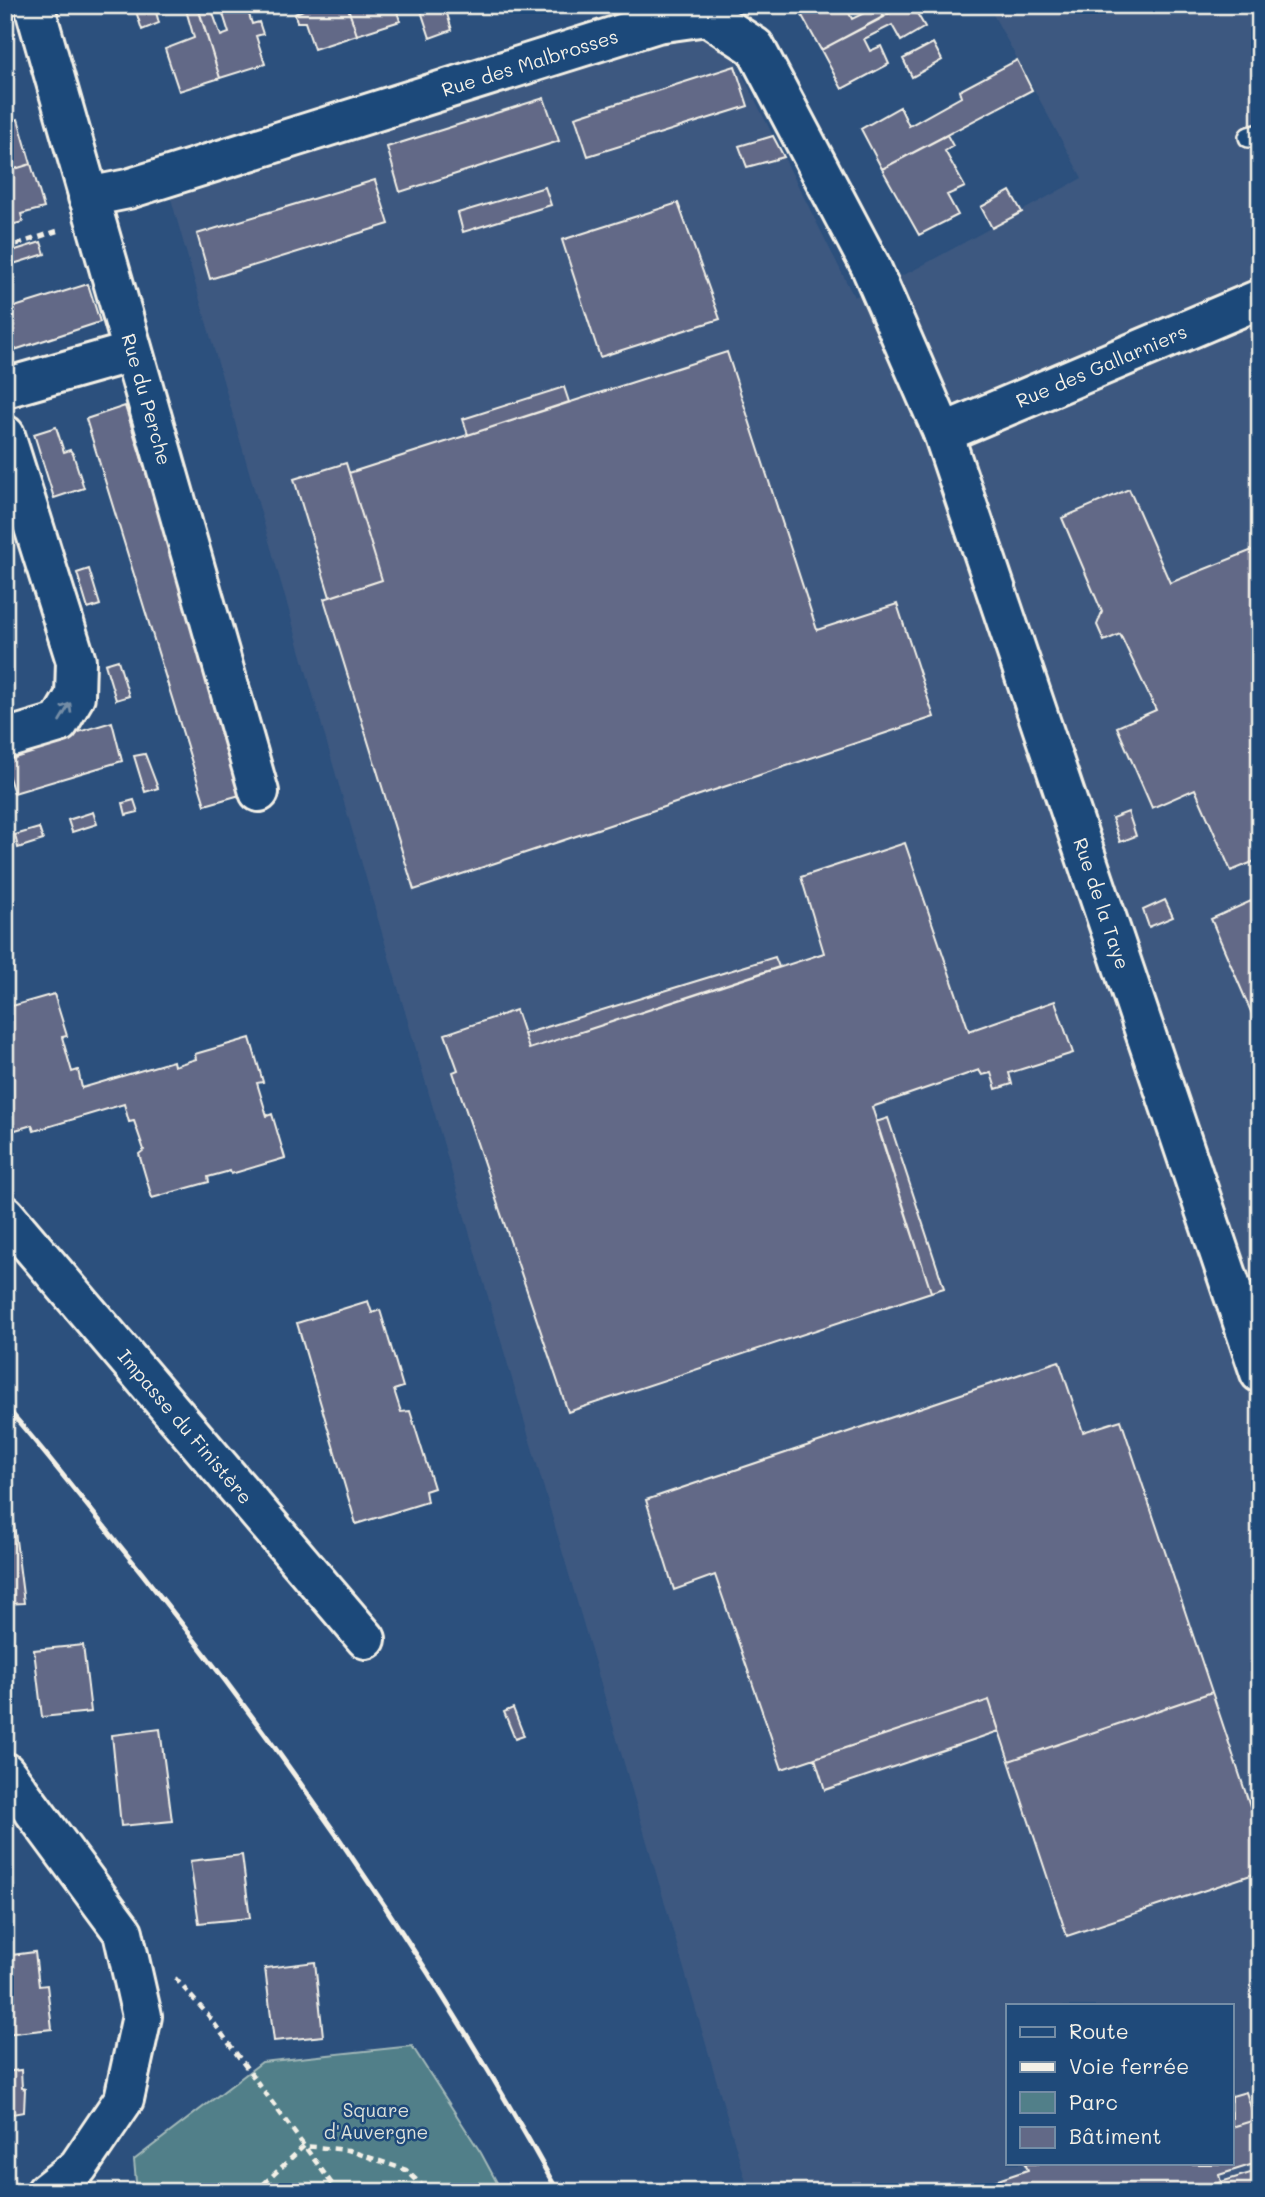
<svg xmlns="http://www.w3.org/2000/svg" width="1265" height="2197" viewBox="0 0 1265 2197" font-family="Mali,sans-serif">
	<rect width="100%" height="100%" fill="#2c507d"/>
	<filter id="ink" filterUnits="userSpaceOnUse"><feTurbulence type="fractalNoise" baseFrequency=".0143" numOctaves="2"/><feDisplacementMap in="SourceGraphic" scale="14" xChannelSelector="R" yChannelSelector="G"/><feConvolveMatrix kernelMatrix="1 2 1 2 8 2 1 2 1" color-interpolation-filters="sRGB"/></filter>
	<g filter="url(#ink)">
		<path fill="#3c5880" fill-rule="evenodd" d="M988,5H1260V2192H749L336,775L171,199L693,34L731,52L854,297L912,271L1082,178ZM1008,2006H1232V2164H1008Z"/>
		<path fill="#517f89" stroke="#a2b8b8" stroke-width="2" d="M412,2046L481,2153L502,2192H137L134,2160L262,2062Z"/>
		<path fill="#626987" stroke="#f4f1e8" stroke-width="2" d="M134,5H154L159,23L142,30Z
			M197,5H210L221,36L229,33L223,14L247,8L252,24L259,22L263,34L256,36L265,64L220,78Z
			M347,5L357,35L314,49L305,22H297L295,14L303,10L301,6L303,5Z
			M347,5H395L400,21L357,35Z
			M419,5H450L445,7L452,30L430,38Z
			M813,5H845L852,19L878,6L884,17L821,50L800,12Z
			M905,5H925L915,10L925,27L901,41L892,25L864,39L870,51L881,46L889,64L842,89L821,50Z
			M198,7L220,78L179,91L165,49L194,38L186,10Z
			M933,43L942,60L912,77L903,59Z
			M1017,60L1032,90L882,169L861,129L900,107L909,126L961,97L959,91Z
			M735,66L748,106L588,156L575,117Z
			M544,98L559,141L400,192L387,147Z
			M18,119L31,164L5,172V122Z
			M947,135L953,146L945,151L965,187L947,195L958,215L919,235L882,169Z
			M773,136L784,157L747,167L739,146Z
			M31,164L44,208L21,214L23,222L6,226L5,172Z
			M375,180L389,224L210,279L197,234Z
			M545,187L551,205L463,232L458,213Z
			M1010,191L1022,212L992,228L981,207Z
			M678,203L720,319L600,357L562,240Z
			M41,242L45,254L10,265L6,253Z
			M88,284L100,322L5,353V310Z
			M727,352L817,630L897,604L934,717L414,890L324,599L382,580L349,473Z
			M564,387L569,402L468,435L463,419Z
			M125,406L247,793L205,805L86,419Z
			M56,427L64,452L70,450L73,454L84,488L54,498L34,434Z
			M346,463L382,580L330,597L294,479Z
			M1129,489L1170,583L1260,547V859L1231,871L1195,789L1152,808L1117,727L1156,710L1120,634L1104,641L1097,625L1102,612L1062,518Z
			M89,569L100,605L88,609L77,573Z
			M118,660L129,696L116,700L105,664Z
			M112,722L122,761L14,793L5,765V754Z
			M145,754L158,788L145,792L134,756Z
			M134,800L138,812L126,815L123,803Z
			M93,812L97,824L72,832L68,820Z
			M1128,812L1136,836L1120,842L1112,818Z
			M39,828L43,840L18,848L15,835Z
			M905,843L969,1031L1055,1001L1073,1053L1009,1073L1012,1084L996,1089L991,1073L982,1075L979,1070L872,1107L931,1292L568,1412L453,1072L458,1070L445,1034L516,1010L529,1049L824,953L801,877Z
			M1260,897V1019L1255,1021L1211,919Z
			M1165,900L1173,917L1149,927L1143,910Z
			M775,957L779,967L529,1049L524,1034Z
			M54,994L67,1036L62,1037L72,1072L78,1070L82,1088L173,1061L174,1066L196,1059L195,1054L250,1038L263,1082L257,1083L267,1116L272,1114L285,1158L231,1174L230,1171L208,1177L209,1182L152,1198L139,1154L144,1150L134,1121L129,1122L124,1104L34,1131L32,1125L12,1131L13,1137L5,1140V1008Z
			M888,1118L944,1288L931,1292L876,1122Z
			M368,1301L372,1313L380,1310L403,1387L394,1390L401,1412L410,1411L434,1488L425,1491L427,1502L356,1524L297,1323Z
			M1059,1361L1083,1432L1121,1420L1212,1692L1009,1761L989,1700L782,1769L715,1575L674,1590L646,1500Z
			M13,1516L24,1603L5,1604V1517Z
			M83,1645L91,1712L42,1717L34,1650Z
			M1212,1692L1260,1836V1872L1067,1936L1009,1761Z
			M989,1700L999,1731L825,1790L815,1758Z
			M513,1708L524,1736L515,1739L504,1712Z
			M160,1729L172,1821L121,1826L112,1735Z
			M242,1855L250,1918L199,1923L190,1861Z
			M35,1952L39,1986L47,1985L52,2029L5,2034V1956Z
			M315,1962L323,2036L274,2041L265,1968Z
			M21,2070L22,2088L25,2089L24,2112L6,2115L5,2123V2072Z
			M1246,2092L1255,2120L1232,2127V2096Z
			M1255,2120L1260,2133V2162L1219,2175L1221,2182L1191,2192H962L1028,2170L1025,2164H1232V2127Z
			M1260,2170V2192H1191L1221,2182Z"/>
		<g fill="none" stroke-linecap="round" stroke-linejoin="round">
			<defs>
				<path id="lane" d="M1249,137L1260,134"/>
				<g id="street">
					<path id="s1" d="M34,5L259,792"/>
					<path id="s2" d="M88,197L128,189L657,23L707,16L755,47L870,265L943,433L1260,1373"/>
					<path d="M5,388L132,352"/>
					<path id="s3" d="M943,433L1260,299"/>
					<path d="M5,435L76,661L75,696L59,723L5,739"/>
					<path id="s4" d="M5,1215L366,1639"/>
					<path d="M5,1772L123,1932L142,2016L124,2099L78,2167L46,2192"/>
				</g>
			</defs>
			<use href="#lane" stroke="#f4f1e8" stroke-width="24"/>
			<use href="#street" stroke="#f4f1e8" stroke-width="44"/>
			<path stroke="#f4f1e8" stroke-width="4.5" stroke-dasharray="7 5" stroke-linecap="butt" d="M5,248L57,231
				M175,1978L208,2015L338,2192
				M255,2192L304,2146L348,2150L406,2170L429,2192"/>
			<use href="#lane" stroke="#1f4a7a" stroke-width="19"/>
			<use href="#street" stroke="#1f4a7a" stroke-width="38"/>
			<path stroke="#f4f1e8" stroke-width="5" d="M5,1406C38,1443 68,1482 99,1520C271,1730 427,1954 558,2192"/>
		</g>
		<defs><path id="oneway-shaft" d="M-6 0H5M1.5-3L5.5 0L1.5 3" fill="none" stroke-width="1.6" stroke-linecap="round" stroke-linejoin="round" transform="scale(1.75)"/></defs>
		<use stroke="#748da6" href="#oneway-shaft" transform="translate(65 712) rotate(-59)"/>
	</g>
	<g text-anchor="middle" stroke-width="5" stroke-linejoin="round" paint-order="stroke">
		<g font-size="19" fill="#f4f1e8" stroke="#1f4a7a">
			<text dy="7" stroke="none"><textPath href="#s2" startOffset="462">Rue des Malbrosses</textPath></text>
			<text dy="7" stroke="none"><textPath href="#s3" startOffset="172">Rue des Gallarniers</textPath></text>
			<text dy="7" stroke="none"><textPath href="#s1" startOffset="410">Rue du Perche</textPath></text>
			<text dy="7" stroke="none"><textPath href="#s2" startOffset="1629">Rue de la Taye</textPath></text>
			<text dy="7" stroke="none"><textPath href="#s4" startOffset="278">Impasse du Finistère</textPath></text>
		</g>
		<g font-size="19" fill="#dce0da" stroke="#1f4a7a">
			<text x="376" y="2117">Square<tspan x="376" dy="22">d'Auvergne</tspan></text>
		</g>
	</g>
	<rect width="1265" height="2197" fill="none" stroke="#1f4a7a" stroke-width="28"/>
	<rect x="14" y="14" width="1237" height="2169" fill="none" stroke="#f4f1e8" stroke-width="2.5" filter="url(#ink)"/>
	<rect x="1006" y="2004" width="228" height="161" fill="#1f4a7a" stroke="#748da6" stroke-width="2"/>
	<rect x="1020" y="2027" width="35" height="10" fill="#1f4a7a" stroke="#748da6" stroke-width="2"/>
	<text x="1069" y="2039" font-size="21" fill="#f4f1e8">Route</text>
	<rect x="1020" y="2062" width="35" height="10" fill="#f4f1e8" stroke="#748da6" stroke-width="2"/>
	<text x="1069" y="2074" font-size="21" fill="#f4f1e8">Voie ferrée</text>
	<rect x="1020" y="2092" width="35" height="21" fill="#517f89" stroke="#748da6" stroke-width="2"/>
	<text x="1069" y="2110" font-size="21" fill="#f4f1e8">Parc</text>
	<rect x="1020" y="2127" width="35" height="21" fill="#626987" stroke="#748da6" stroke-width="2"/>
	<text x="1069" y="2144" font-size="21" fill="#f4f1e8">Bâtiment</text>
</svg>
